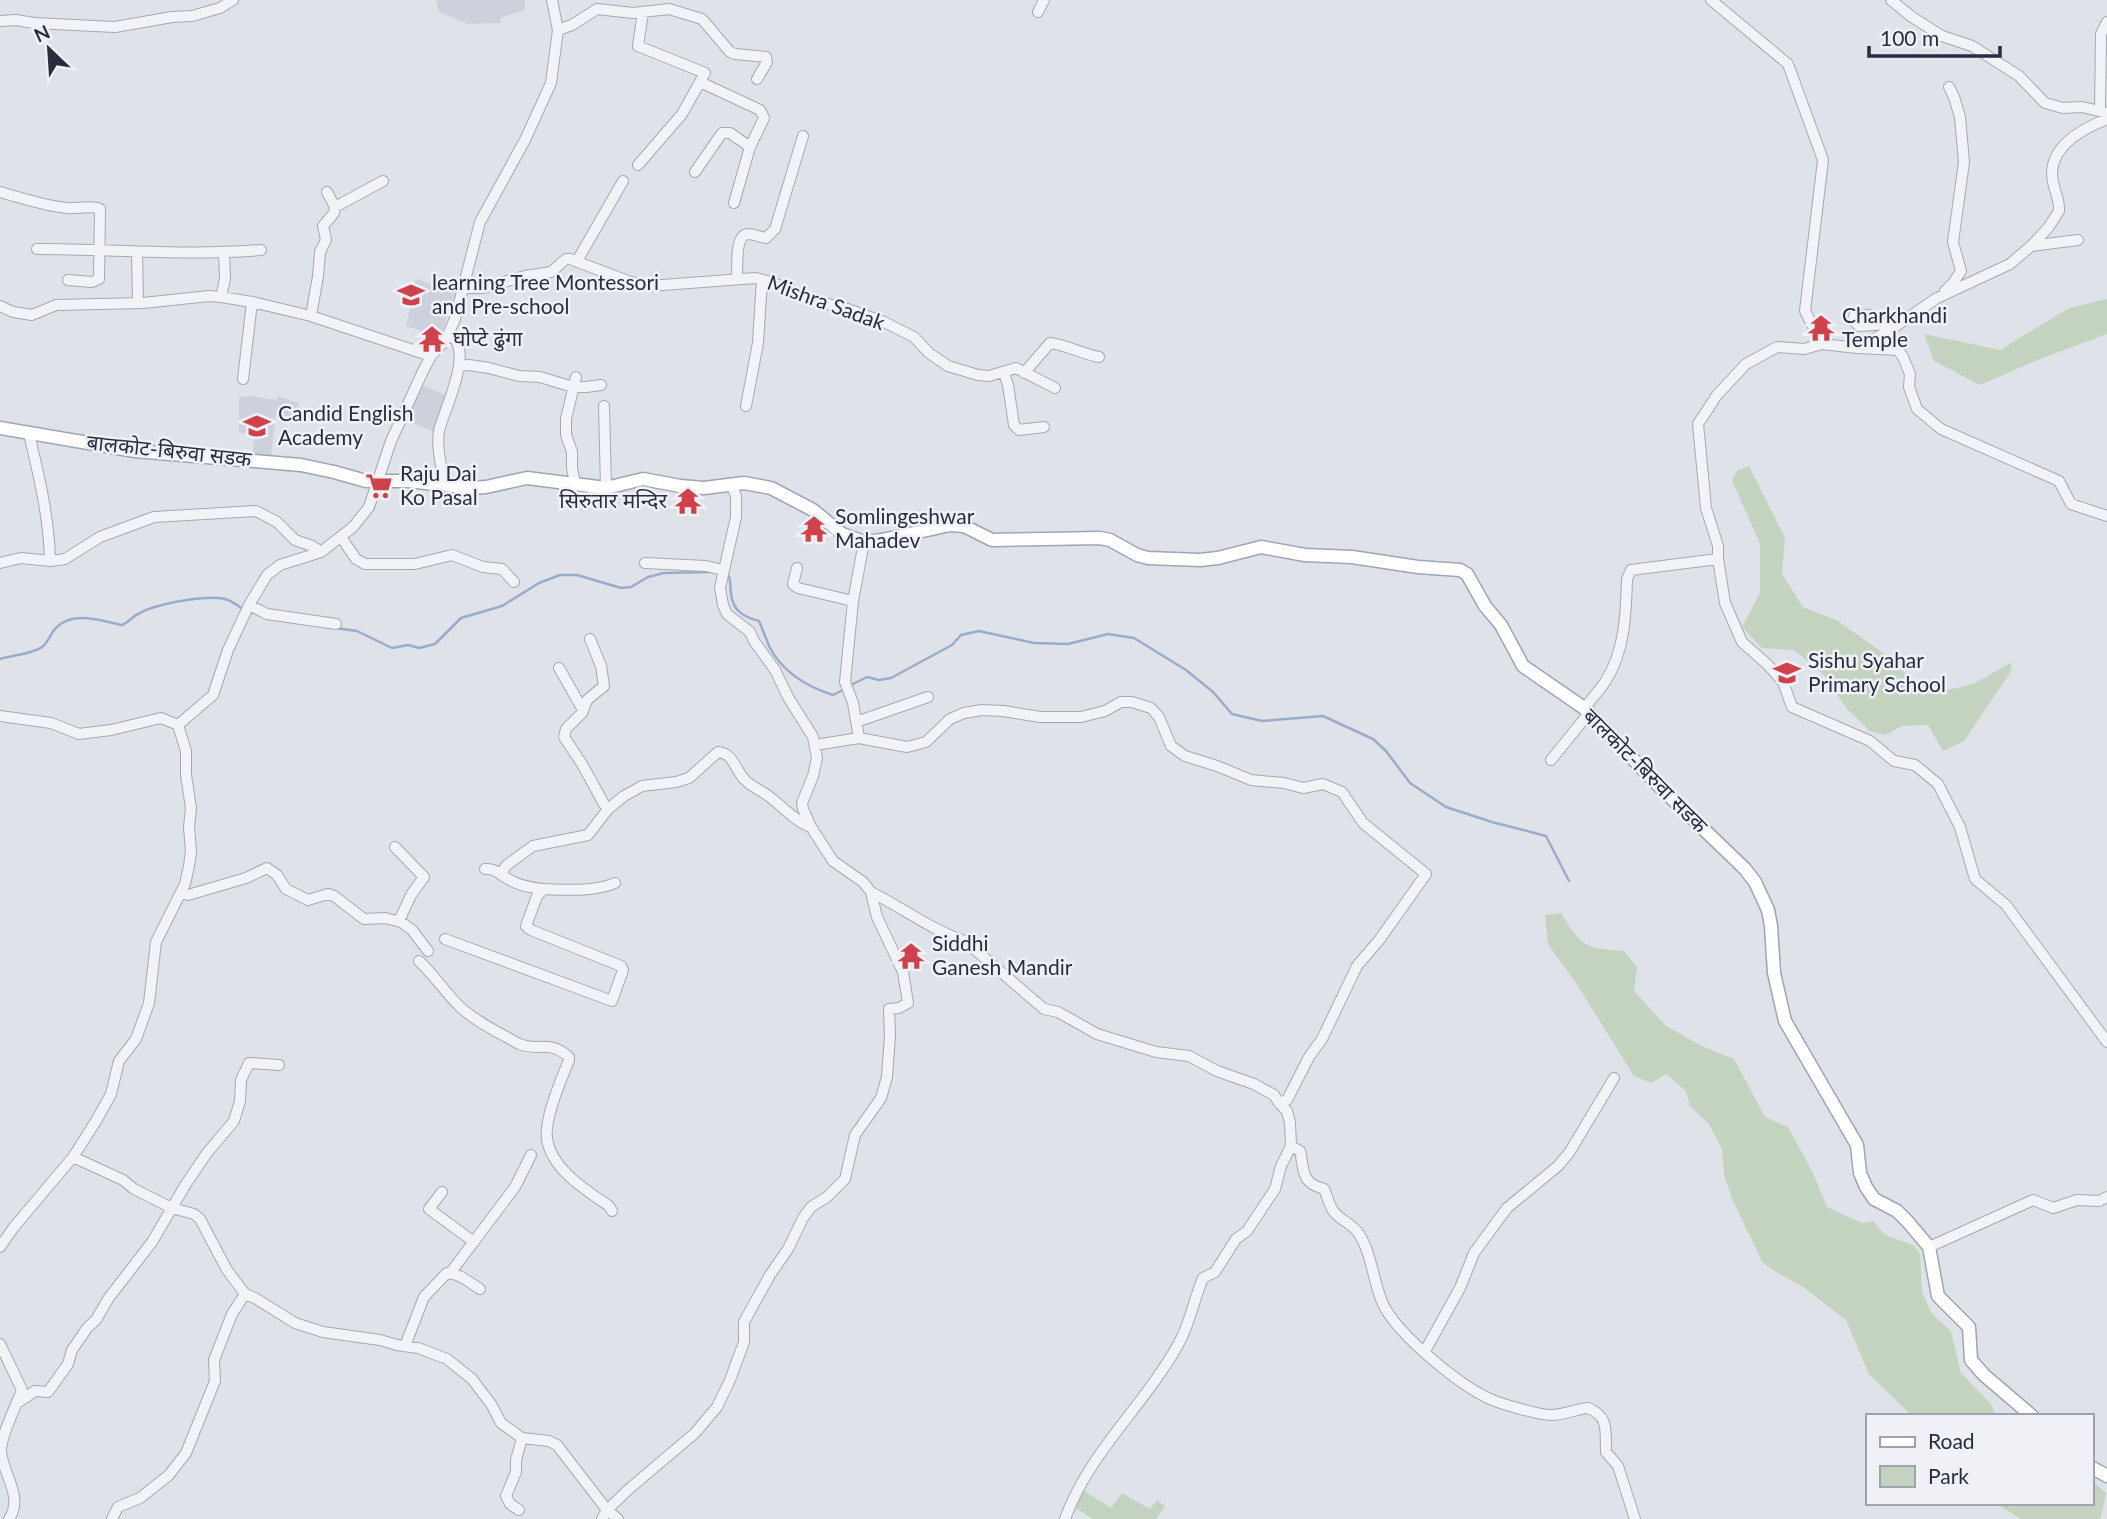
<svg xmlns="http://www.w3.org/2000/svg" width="2107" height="1519" viewBox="0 0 2107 1519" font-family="Lato,'Noto Sans Devanagari',sans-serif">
	<rect width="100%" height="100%" fill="#dfe2e9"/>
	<path fill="#cdd1db" d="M436,0H525V10L501,17L500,23L468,24L439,12Z
		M416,279L455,292L444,327L438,337L406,326Z
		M422,385L450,397L434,432L406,420Z
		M251,396L277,400V396L299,403L298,418L276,414L271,456L252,454L256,433H239V397Z"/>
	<path fill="#c3d3c0" d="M2107,299V334L2040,359L1980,385L1934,361L1924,334L2000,350L2069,308Z
		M1749,466L1785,538L1782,574L1803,607L1838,621L1883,653L1929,694L1973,684L2012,662L2010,673L1964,741L1943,751L1928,725L1902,726L1885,735L1870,731L1847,709L1824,675L1794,650L1762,648L1742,627L1760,593V544L1732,480L1737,471Z
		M1561,913C1582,947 1584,948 1624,951L1637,967L1634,991L1666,1026L1702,1046L1734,1059L1765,1117L1788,1127L1813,1173L1827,1207L1862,1223L1873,1221L1885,1235L1913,1245L1920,1254L1922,1292L1932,1314L1951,1331L1961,1373L1991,1404L1996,1416H1910L1907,1411L1869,1374L1846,1320L1803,1287L1776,1272L1763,1263L1733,1201L1724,1175L1722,1149L1709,1124L1690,1106L1686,1091L1666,1074L1651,1083L1634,1076L1576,983L1548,944L1545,915Z
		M2091,1480L2106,1493L2101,1517L2098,1519H2021L1995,1503H2091Z
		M1078,1487L1111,1508L1122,1493L1150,1509L1157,1500L1165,1506L1156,1519H1093L1070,1504Z"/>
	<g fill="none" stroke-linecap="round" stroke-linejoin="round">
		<path stroke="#9aacc9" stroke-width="2.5" d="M727,575L729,576C731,582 730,587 731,594C733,611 744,617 759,621C763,630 766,639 770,648C783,672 808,687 833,695L845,689
			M335,628L357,631L392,648L408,645L419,648L435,644L461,618L502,606L539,583L560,575H577L621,588L631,587L648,577L664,573L711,572
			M0,659C10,656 35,653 42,647C49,642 51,631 58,626C75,611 102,621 122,625C129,622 133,616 140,613C156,604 211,593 228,600C233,602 238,606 243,609
			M851,685L867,677L879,680L891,678L952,645L961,635L979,631L1034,643L1068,644L1108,634L1134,638L1186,670L1213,692L1232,714L1262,721L1323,716L1373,739L1386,751L1410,783L1446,807L1492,822L1546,836L1569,881"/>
		<defs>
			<path id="minor" d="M1711,0L1788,64L1823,160L1805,311L1822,344
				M1891,0L1912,17L1942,36L1972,46L2019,76L2045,103L2063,108L2082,107L2107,113
				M1038,12L1044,0
				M0,21L16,20L34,23L115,27L172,17L192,16L220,8L233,0
				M558,30L572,25L597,9L633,13L669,9L702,19L730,52L735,54L766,57L767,62L757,79
				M700,82L760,110L764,118L750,147L734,203
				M2100,111L2101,34L2107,22
				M638,165L682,114L705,73L638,46L643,12
				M695,172L722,133H730L750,147
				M0,192C22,198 44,206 67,208C78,209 91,205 100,209L99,279L92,282L68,280
				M335,207L383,181
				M2031,246L2078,240
				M37,249C112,249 186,256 261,250
				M137,253L138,303
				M577,261L623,181
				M737,278C738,267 734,235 748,234C753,234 760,237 766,238L775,229L803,136
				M463,288H483L525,276L551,272L566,259H570L628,281L649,286L756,278L771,282L822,303L842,307L884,322L914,337L929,353L948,366L978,375L989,376L1016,368L1055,388
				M1945,291L1953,283L1961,271L1953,242L1964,162L1960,117L1954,97L1949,87
				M221,297L225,279L224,253
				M0,306L13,312L32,315L56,305L143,303L209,296L221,297L252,302L311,316L431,356
				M1870,315L1854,316L1853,320L1859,326L1900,323
				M311,316L318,276L320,252L326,240L323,226L334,213L335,207L327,192
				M1858,348L1898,350L1903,357L1910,374L1909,387L1917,409L1941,429L2059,481L2071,504L2107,516
				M459,366L469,365L489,368L519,376L540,377L573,387H586L601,385
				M1004,373L1008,385L1014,425L1019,430L1044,427
				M1024,373L1050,343C1067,345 1082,354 1099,357
				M243,379L252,302
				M604,406L606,488
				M746,406L758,343L762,280
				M29,434C39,476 49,517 50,561
				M575,483L572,468V452L566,435V419L576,377
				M445,485C442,469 436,448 439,431C444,409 476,349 449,334
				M341,537L356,559L365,564H415L452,555L483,567L502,569L514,582
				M1718,559L1725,603L1742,642L1768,665L1783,682L1792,707L1870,741L1894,761L1915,765L1938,784L1960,827L1975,879L2006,905L2107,1042
				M0,563L21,558L50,561L65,559L100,537L154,517L256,511L277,522L295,540L312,546L321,552
				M645,563L706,566L723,570
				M797,568L793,584L798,588L853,601
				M249,605L267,614L336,624
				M590,639L601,666L604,686L587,700L582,713L566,729L564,737L582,764L604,804L608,809
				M559,668L583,710
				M1584,708C1591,700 1599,691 1605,682C1625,652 1626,613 1627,579L1631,570L1718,559V546L1706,508L1698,424L1717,395L1746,364L1777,347L1804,349L1822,344L1857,348L1887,332L1937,298L2010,264L2031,246L2048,228L2059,211C2060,198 2052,187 2052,174C2052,145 2084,128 2107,119
				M0,716L51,723L79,734L111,730L161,718L178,725
				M856,722L928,697
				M859,738L853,703L845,682L853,601L864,542
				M815,745L859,738L907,747L926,742L950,719L964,713L982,710L1003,711L1040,717H1081L1105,711L1121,702H1132L1151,708L1159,717L1171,746L1185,756L1217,766L1251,780L1284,783L1303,788L1323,784L1342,792L1363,823L1426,874L1380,939L1357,966L1322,1039L1309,1057L1287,1100L1279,1103L1287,1111L1290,1123L1291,1146L1281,1166L1275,1189L1247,1231L1236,1239L1215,1272L1203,1278C1194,1299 1190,1323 1179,1343C1145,1405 1089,1452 1065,1519
				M1551,760L1589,713
				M395,847L424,877L411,895L399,921
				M485,869C496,868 500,875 510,880C520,886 532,888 544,889
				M500,874L507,865L533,846L588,835L608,809L624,796L642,786L676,782L689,778L718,752C733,753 735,769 744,779C751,787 763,791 771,798C784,808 796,822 811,827
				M181,892L188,895L246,878L267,868L277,875L286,889L308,900L328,894L334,896L364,919L385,918L401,922L412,930L428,951
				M871,892C901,907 935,932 965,941L1044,1009L1058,1012L1097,1034L1156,1052L1189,1056L1217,1071L1254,1084L1274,1095L1279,1103
				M445,939L612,1001L623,970L621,966L531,930L526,926L537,896L544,889C565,890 594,892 615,883
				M419,961C434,975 445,992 459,1006C476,1022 500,1033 519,1044C540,1052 548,1039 569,1057V1060C561,1080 544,1119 547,1139C552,1170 586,1190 609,1206L612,1211
				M1291,1146L1300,1151C1305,1172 1300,1182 1324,1189C1328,1197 1329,1207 1335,1213C1342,1221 1354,1225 1359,1234C1372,1254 1373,1282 1383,1304C1397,1334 1459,1385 1490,1399C1501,1404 1539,1415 1551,1415C1564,1415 1576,1409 1588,1408C1610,1417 1605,1432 1606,1452L1618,1466L1635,1519
				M73,1157L123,1180L134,1189L172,1208L194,1214L200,1219L227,1270L245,1294L255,1298L295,1323L323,1332L380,1340L397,1345L418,1348L447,1359L472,1379L491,1404L501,1423L522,1438L549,1441L557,1445L607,1510L618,1519
				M442,1192L429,1209L474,1242
				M0,1247L14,1227L73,1157L96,1121L111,1094L119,1061L136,1039L149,1003L156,942L185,884L189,866L191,851L189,827L191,808L186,775V751L178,725L213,695L228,650L249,605L267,575L280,565L321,552L353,527L369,507L391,441L423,371L431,356L445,341L455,319L480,222L525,140L551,83L558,30L552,0
				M1929,1247L2033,1200L2053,1208L2077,1200L2099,1201L2107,1197
				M451,1272L515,1187L531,1155
				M0,1344L22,1390C16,1406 0,1437 1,1452C3,1474 24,1497 9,1519
				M405,1346L424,1297L447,1273C459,1273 470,1283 480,1289
				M1425,1351L1460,1288L1474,1253L1507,1208L1558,1166L1569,1153L1614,1078
				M17,1403L35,1391L48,1392L68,1364L72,1350L88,1327L96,1320L108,1299L152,1242L186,1184L207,1153L234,1121L240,1101L241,1080L249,1063L279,1065
				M519,1510L510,1504L506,1496L516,1472V1460L522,1438
				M112,1519L118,1507L140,1498L169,1475L186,1453L215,1381L214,1360L232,1314L245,1294
				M602,1519L607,1510L629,1489L695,1433L717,1407L730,1380L744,1342V1322L750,1311L770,1275L788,1249L803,1218L811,1207L827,1197L845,1179L855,1135L881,1098L887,1077L890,1035L889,1009L899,1008L908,1003L903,972L877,917L871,892L863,882L833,861L811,827L803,809L802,803L813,776L817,758L813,737L788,697L775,670L754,641L750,632L727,614L723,605L720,588L736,517V496L731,484"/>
			<path id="major" d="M0,428L135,451L301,465L334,472L366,481H408L471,488L486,487L527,478L606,488L643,479L680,486L704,488L744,483L771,488L813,510L842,534L864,542L882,540L950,525L964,526L992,540L1100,538L1110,540L1137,555L1148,558L1200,560L1218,558L1261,547L1305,555L1352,557L1418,567L1460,570L1467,574L1485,606L1501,625L1523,666L1584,708L1662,789L1745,869L1755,882L1768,910L1771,926L1774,973L1785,1021L1857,1145L1860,1173L1866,1187L1874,1199L1897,1211L1908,1222L1929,1247L1938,1296L1969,1327L1971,1360L1984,1375L2032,1416
				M2091,1467L2107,1476"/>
		</defs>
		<use href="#minor" stroke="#a4a8b3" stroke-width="12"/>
		<use href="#major" stroke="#9ea5b4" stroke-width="15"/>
		<use href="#minor" stroke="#f2f3f7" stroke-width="10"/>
		<use href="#major" stroke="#fff" stroke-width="12"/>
	</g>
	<defs>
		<symbol id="school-bare" viewBox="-9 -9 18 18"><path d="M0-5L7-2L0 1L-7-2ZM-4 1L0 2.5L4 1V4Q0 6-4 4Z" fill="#cf424b" stroke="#eff1f6" stroke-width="2.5" paint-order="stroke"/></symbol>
		<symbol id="temple-bare" viewBox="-9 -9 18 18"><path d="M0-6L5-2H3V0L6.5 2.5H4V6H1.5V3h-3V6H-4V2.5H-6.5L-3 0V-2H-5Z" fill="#cf424b" stroke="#eff1f6" stroke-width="2.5" paint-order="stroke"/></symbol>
		<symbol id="supermarket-bare" viewBox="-9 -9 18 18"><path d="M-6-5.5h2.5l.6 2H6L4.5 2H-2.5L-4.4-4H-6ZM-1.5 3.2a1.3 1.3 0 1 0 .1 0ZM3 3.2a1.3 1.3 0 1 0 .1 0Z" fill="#cf424b" stroke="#eff1f6" stroke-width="2.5" paint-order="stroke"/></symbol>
	</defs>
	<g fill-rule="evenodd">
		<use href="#school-bare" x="392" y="276" width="38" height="38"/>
		<use href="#temple-bare" x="1802" y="309" width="38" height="38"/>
		<use href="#temple-bare" x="413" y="320" width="38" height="38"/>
		<use href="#school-bare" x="238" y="407" width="38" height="38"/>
		<use href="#supermarket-bare" x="360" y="467" width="38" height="38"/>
		<use href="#temple-bare" x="669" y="482" width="38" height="38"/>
		<use href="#temple-bare" x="795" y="510" width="38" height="38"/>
		<use href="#school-bare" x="1768" y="654" width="38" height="38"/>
		<use href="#temple-bare" x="892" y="937" width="38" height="38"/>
	</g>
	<g text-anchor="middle" stroke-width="5" stroke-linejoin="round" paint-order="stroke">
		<g font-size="21" fill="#282e40" stroke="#eff1f6" text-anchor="start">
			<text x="432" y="290">learning Tree Montessori<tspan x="432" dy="24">and Pre-school</tspan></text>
			<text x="1842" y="323">Charkhandi<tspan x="1842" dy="24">Temple</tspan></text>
			<text x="453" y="346">घोप्टे ढुंगा</text>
			<text x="278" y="421">Candid English<tspan x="278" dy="24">Academy</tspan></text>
			<text x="400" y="481">Raju Dai<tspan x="400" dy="24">Ko Pasal</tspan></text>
			<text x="667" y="508" text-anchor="end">सिरुतार मन्दिर</text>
			<text x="835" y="524">Somlingeshwar<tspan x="835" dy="24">Mahadev</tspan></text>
			<text x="1808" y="668">Sishu Syahar<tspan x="1808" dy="24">Primary School</tspan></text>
			<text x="932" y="951">Siddhi<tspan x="932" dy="24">Ganesh Mandir</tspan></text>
		</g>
		<g font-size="21" fill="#282e40" stroke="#eff1f6">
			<text transform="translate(826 303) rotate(20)" y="7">Mishra Sadak</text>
			<text transform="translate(169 451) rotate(6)" y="7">बालकोट-बिरुवा सडक</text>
			<text transform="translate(1645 771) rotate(45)" y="7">बालकोट-बिरुवा सडक</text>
		</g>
	</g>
	<rect x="1866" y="1414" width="228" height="91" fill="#eff1f6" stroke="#9fa3ad" stroke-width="2"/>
	<rect x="1880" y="1437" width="35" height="10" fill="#ffffff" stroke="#9fa3ad" stroke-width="2"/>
	<text x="1928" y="1449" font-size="21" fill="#282e40">Road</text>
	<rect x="1880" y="1466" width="35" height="21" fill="#c3d3c0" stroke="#9fa3ad" stroke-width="2"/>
	<text x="1928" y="1484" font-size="21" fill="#282e40">Park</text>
	<g transform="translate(49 49) rotate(335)" stroke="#eff1f6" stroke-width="5" paint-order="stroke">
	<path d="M0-5L12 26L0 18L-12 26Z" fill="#282e40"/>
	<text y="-10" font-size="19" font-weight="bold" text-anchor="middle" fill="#282e40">N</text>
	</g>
	<path d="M1869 46v10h131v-10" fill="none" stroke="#282e40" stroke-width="3.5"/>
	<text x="1880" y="46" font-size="21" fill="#282e40" stroke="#eff1f6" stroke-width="5" paint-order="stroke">100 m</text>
</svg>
